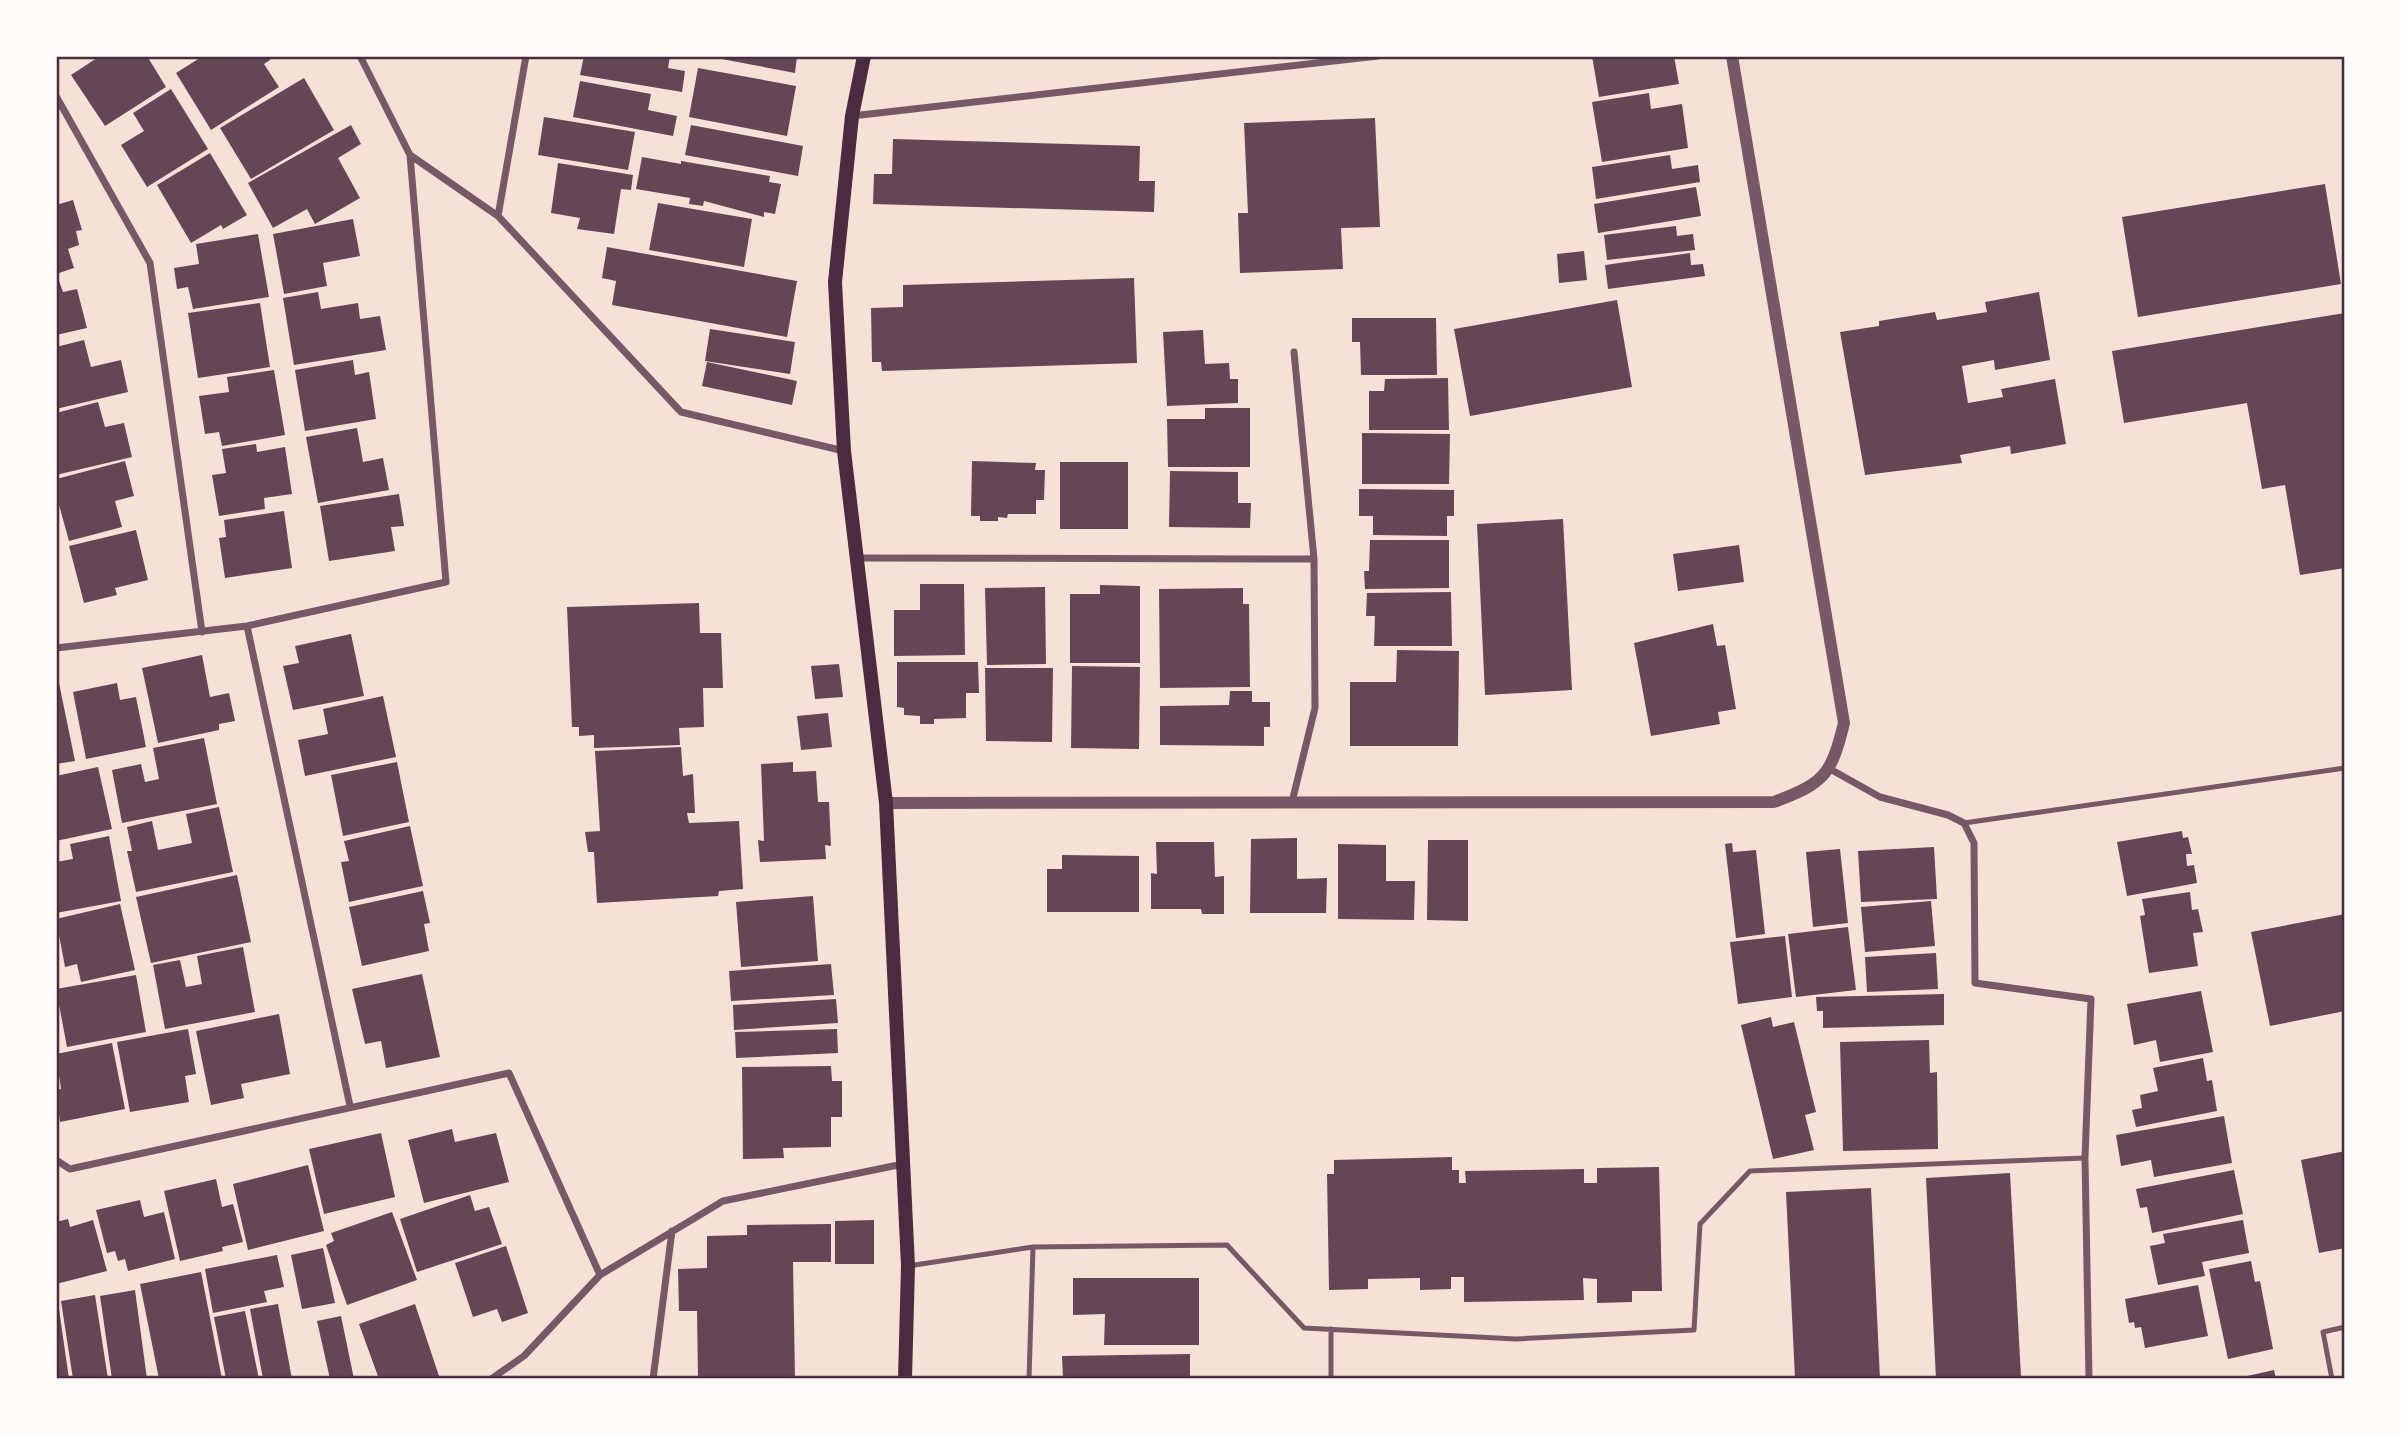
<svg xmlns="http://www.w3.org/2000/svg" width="2401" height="1435" viewBox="0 0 2401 1435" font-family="Signika,sans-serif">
	<rect width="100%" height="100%" fill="#f7e1d7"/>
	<path fill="#644757" d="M100,56H147L166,87L105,126L71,75Z
		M203,56H268L270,60L264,64L279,87L211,130L176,73Z
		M584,56H670L668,68L685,71L682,92L580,75Z
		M706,56H797L795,73Z
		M1592,56H1674L1679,84L1599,97Z
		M698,68L796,86L787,136L689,117Z
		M304,78L334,130L251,179L220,128Z
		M580,81L651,94L648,110L677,116L673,136L573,117Z
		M171,89L208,149L147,187L121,145L144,131L133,113Z
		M1649,93L1651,109L1682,104L1688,148L1602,162L1592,102Z
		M544,117L635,132L628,170L538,155Z
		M1375,118L1380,227L1341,228L1343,269L1240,273L1238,213H1248L1244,123Z
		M351,125L361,144L338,158L360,198L315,224L307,209L273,228L248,183Z
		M691,125L803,146L798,176L685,155Z
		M893,139L1140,146L1139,181H1155L1154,212L873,204L874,174H892Z
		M210,153L247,215L223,229L221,225L191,243L157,185Z
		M1670,155L1672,169L1698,165L1700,182L1596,199L1592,167Z
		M642,157L681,164V161L770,176L769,182L781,184L775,214L764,212V217L704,201L703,206L689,204L690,198L636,189Z
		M558,163L633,175L631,190L621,189L614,234L577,229L580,218L551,213Z
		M2325,184L2341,284L2138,317L2122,217Z
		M1696,187L1701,216L1598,233L1594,204Z
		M73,200L82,230L76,231L79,245L68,249L74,268L56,274V205Z
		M658,203L752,219L744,267L649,250Z
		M353,219L360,256L323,263L327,286L284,294L273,234Z
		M1676,226L1677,236L1693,234L1695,250L1607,260L1604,235Z
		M258,234L269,297L193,309L188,287L177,289L174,268L199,264L196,244Z
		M607,247L797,281L787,337L612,305L616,281L602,278Z
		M1584,251L1587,280L1559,283L1557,254Z
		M1690,253L1691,265L1703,264L1705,276L1608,289L1605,265Z
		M56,278H58L63,292L77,289L87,328L56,335Z
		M1134,278L1137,363L882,371L881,362H872L871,308L903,307V285Z
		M318,292L321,309L358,303L360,319L380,316L386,350L294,365L283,298Z
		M2039,292L2050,360L1995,370L1994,360L1962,366L1968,403L2003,397L2001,389L2055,379L2066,444L2011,454L2010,446L1960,455L1962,463L1865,475L1840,332L1879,326V321L1935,312L1937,320L1987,312L1985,302Z
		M1617,300L1632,387L1470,416L1454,329Z
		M260,303L270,367L198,378L188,313Z
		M2345,313V568L2300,575L2285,485L2262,489L2247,403L2124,423L2112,351Z
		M1352,318H1436L1437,375H1361L1360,342H1352Z
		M710,329L795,342L790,374L705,361Z
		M1203,330L1205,364L1229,363L1230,379H1238V403L1167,406L1163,332Z
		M84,340L91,367L121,360L128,392L56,409V347Z
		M353,360L355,375L369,372L376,419L305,431L295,370Z
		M707,362L797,381L792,405L702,386Z
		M274,370L285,435L222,446L219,432L205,434L199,396L229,392L227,377Z
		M1448,378L1449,430H1369V391H1384L1385,379Z
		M98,402L105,427L124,423L132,457L56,475V413Z
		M1205,408H1250V467H1168L1167,419H1205Z
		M357,428L363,462L383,458L389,490L318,503L306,437Z
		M1362,433L1450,434L1449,484H1362Z
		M256,444L257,452L285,447L292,494L264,498L265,509L219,516L212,475L226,473L222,449Z
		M125,461L134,496L115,501L122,527L69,541L56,494V479Z
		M972,461L1036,463L1035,470H1045L1044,500H1036V514H1008L1007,518L998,517V521H980V516H971Z
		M1060,462H1128V529H1060Z
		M1170,471L1238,472V503H1251L1250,528L1169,527Z
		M1359,489L1454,490V516H1447V536L1373,535V516H1359Z
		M399,494L404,526L391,527L395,551L329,561L320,506Z
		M284,511L292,568L225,578L219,538L226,537L224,520Z
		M1563,519L1572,690L1485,695L1477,524Z
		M136,530L148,580L115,588L117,595L84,603L69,546Z
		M1370,540H1449V588L1365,589L1364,571H1369Z
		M1739,545L1744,582L1678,591L1673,554Z
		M920,584H964L965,655L894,656V610H920Z
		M1100,585L1140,586V663H1070V594H1100Z
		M1045,587L1046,664L987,665L985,588Z
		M1243,588V604H1249L1250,687L1160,688L1159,589Z
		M1451,592L1452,646H1374L1375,616H1366L1367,593Z
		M699,603L700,633H721L723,688H703L704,727L679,728L680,745L594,748V735L579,736V727H572L567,607Z
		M1713,624L1717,646L1725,645L1736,709L1718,712L1720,724L1651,736L1634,643Z
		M351,634L364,696L293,710L283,666L299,663L295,646Z
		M1397,650L1459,651L1458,746H1350V682H1396Z
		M202,655L210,697L229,693L235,721L219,724V730L158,743L142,668Z
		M897,662H978L979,693H966V718L934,719V724H920V716L904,715V708L897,707Z
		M839,664L843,697L815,699L811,666Z
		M1072,666L1140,667L1139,749L1071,748Z
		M985,668H1053L1052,742L986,741Z
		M56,683H59L75,761L56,764Z
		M117,683L120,700L136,697L146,747L86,759L73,692Z
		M1230,691H1252V702H1270V727H1264V746L1160,745V706L1229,705Z
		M383,696L396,757L305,776L298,740L328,734L323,709Z
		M828,713L832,747L801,750L797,716Z
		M204,738L217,804L122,823L112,770L141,764L145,782L159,779L153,748Z
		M681,747L683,776L693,774L695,813H687L689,823L739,821L743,889L719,891L718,896L597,903L594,852H588L585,832L600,831L595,751Z
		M397,762L409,822L343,836L331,775Z
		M793,762V772L816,771L818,802H829L831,846L825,845L826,859L760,862L758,840L764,841L761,764Z
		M98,767L112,829L56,841V776Z
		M219,807L233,872L136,892L127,851H132L127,827L152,821L158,850L192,843L186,814Z
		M410,826L423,886L349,902L341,862L349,861L344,841Z
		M2182,831L2183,838L2188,837L2192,854H2186L2187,866L2194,865L2197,883L2127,896L2117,842Z
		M109,836L121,901L56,913V862L73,859L70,844Z
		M1297,838V879L1327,878L1326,913H1250L1251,839Z
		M1428,840H1468V921L1427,920Z
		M1156,842H1214L1215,877L1224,876V914H1202L1201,909H1151V873L1157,874Z
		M1732,843L1733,852L1756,850L1765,934L1736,938L1725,844Z
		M1338,844L1386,845V881H1415L1414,920L1338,919Z
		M1934,847L1937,899L1861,902L1858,851Z
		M1840,849L1848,923L1813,927L1806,852Z
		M1062,855L1139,856V912H1047V869H1062Z
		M237,875L251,942L151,963L136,897Z
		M423,891L430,923L424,924L429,951L362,966L349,907Z
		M2190,892L2192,910L2198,909L2203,932L2193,933L2198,966L2149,973L2140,916L2145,915L2142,899Z
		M813,896L818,961L741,967L736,902Z
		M1931,901L1935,946L1865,952L1861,907Z
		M120,904L135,970L81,982L77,964L65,967L56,919Z
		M2345,914V1011L2270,1026L2251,932Z
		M1848,927L1856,990L1796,997L1788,934Z
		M1785,936L1792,997L1738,1004L1730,942Z
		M243,947L255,1012L165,1029L153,965L180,960L186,987L202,984L197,956Z
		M1936,953L1938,989L1867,992L1865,957Z
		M831,964L834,995L731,1001L729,971Z
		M422,974L440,1057L386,1068L381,1041L365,1044L352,989Z
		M136,975L146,1032L67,1047L56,989Z
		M2201,991L2213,1052L2160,1062L2156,1040L2134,1045L2127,1004Z
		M1944,994V1025L1823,1028V1011H1817L1816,997Z
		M836,999L838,1023L734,1030L733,1005Z
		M279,1014L290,1074L241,1084L244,1098L211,1105L196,1031Z
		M1771,1017L1773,1027L1794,1022L1816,1112L1805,1115L1814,1150L1773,1159L1741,1025Z
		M188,1029L196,1074L185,1076L189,1102L130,1112L117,1042Z
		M837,1029L838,1053L736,1058L735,1032Z
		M1929,1040L1930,1073L1937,1072L1938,1149L1843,1151L1840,1042Z
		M112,1043L125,1109L60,1122L56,1090L61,1089L56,1054Z
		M2203,1058L2207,1081L2212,1080L2217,1111L2136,1127L2132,1110L2142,1108L2140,1095L2158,1091L2153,1068Z
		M831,1066L832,1081H842V1117H831V1147L783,1148L784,1158L743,1159L742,1067Z
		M2224,1116L2232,1163L2154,1177L2151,1160L2121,1166L2116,1135Z
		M452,1129L455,1142L496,1133L509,1182L424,1203L408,1140Z
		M381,1133L395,1197L324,1214L309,1149Z
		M2345,1151V1248L2319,1253L2301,1160Z
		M1452,1157V1170H1459V1183H1466L1465,1171L1584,1169V1183H1597V1168L1659,1167L1662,1291H1632V1302L1597,1303V1279L1583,1278L1584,1300L1464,1302V1277H1451V1289L1420,1290V1278L1368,1279V1289L1329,1290L1327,1174H1334V1160Z
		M308,1165L324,1231L248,1250L233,1184Z
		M2234,1170L2243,1214L2152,1233L2147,1207L2140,1208L2136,1189Z
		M2010,1173L2021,1377L1936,1379L1926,1178Z
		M216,1179L222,1207L233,1204L243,1242L222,1247L223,1251L180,1261L164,1191Z
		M1871,1188L1880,1379H1795L1786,1192Z
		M470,1195L475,1211L489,1207L502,1244L417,1272L400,1219Z
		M140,1200L144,1217L164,1212L175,1259L128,1271L125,1259L118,1261L115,1251L107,1253L96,1210Z
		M392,1212L417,1280L347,1305L326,1245L334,1241L331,1233Z
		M68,1219L70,1227L93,1220L107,1271L56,1284V1222Z
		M874,1220V1264H835V1221Z
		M2243,1220L2249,1253L2202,1262L2205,1276L2158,1285L2150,1246L2165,1243L2163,1234Z
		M831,1224V1262H793L795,1378L698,1379L697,1311H679L678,1269L707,1268V1236L747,1235V1225Z
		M506,1246L528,1313L502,1322L497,1309L473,1317L455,1263Z
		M323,1248L335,1303L302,1309L291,1255Z
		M277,1255L284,1287L264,1291L267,1302L213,1313L205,1269Z
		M2251,1261L2255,1282L2260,1281L2273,1349L2228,1359L2209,1269Z
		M201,1272L222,1379H159L140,1284Z
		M1073,1278H1199V1345H1104L1105,1314L1073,1315Z
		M2198,1285L2208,1336L2145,1348L2141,1327L2135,1328L2134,1322L2129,1323L2125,1299Z
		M135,1290L147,1379H112L100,1296Z
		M95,1295L108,1379H73L61,1301Z
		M56,1302H58L69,1379H56Z
		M278,1304L292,1379H263L250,1309Z
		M415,1304L440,1379H379L359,1324Z
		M245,1311L259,1379H226L214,1317Z
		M341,1316L354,1379H330L317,1321Z
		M1190,1354V1379H1063L1062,1356Z
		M2274,1370L2276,1379H2238V1378Z"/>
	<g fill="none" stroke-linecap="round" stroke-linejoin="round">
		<path stroke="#755966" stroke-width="5" d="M1964,823L2345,768
			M908,1266L1033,1247L1227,1245L1304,1328L1516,1339L1694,1330L1700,1224L1750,1171L2085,1158
			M1331,1329V1379
			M1029,1379L1033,1247
			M2332,1379L2323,1332L2345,1327"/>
		<path stroke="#755966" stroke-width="7" d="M360,56L410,155L498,216L681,412L844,451
			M56,96L150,263L202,632
			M852,116L1378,56
			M498,216L526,56
			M859,558L1314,559
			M247,626L350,1106
			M56,648L247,626L446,582L410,155
			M1830,769L1880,797L1948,815L1964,823L1974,843L1975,983L2091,999L2085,1158L2089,1379
			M1292,802L1315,708L1314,559L1294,352
			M56,1160L70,1169L509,1073L600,1275
			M491,1379L524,1356L600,1275L723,1201L903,1164
			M653,1379L672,1231"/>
		<path stroke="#755966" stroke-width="12" d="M886,803L1774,802C1824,783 1831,776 1844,723L1732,56"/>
		<path stroke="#4a2c40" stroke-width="14" d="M864,56L852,116L835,282L844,451L886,803L908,1266L905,1379"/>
	</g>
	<rect width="2401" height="1435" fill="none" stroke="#fffaf5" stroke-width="116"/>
	<rect x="58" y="58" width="2285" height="1319" fill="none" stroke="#4a2c40" stroke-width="2.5"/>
</svg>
